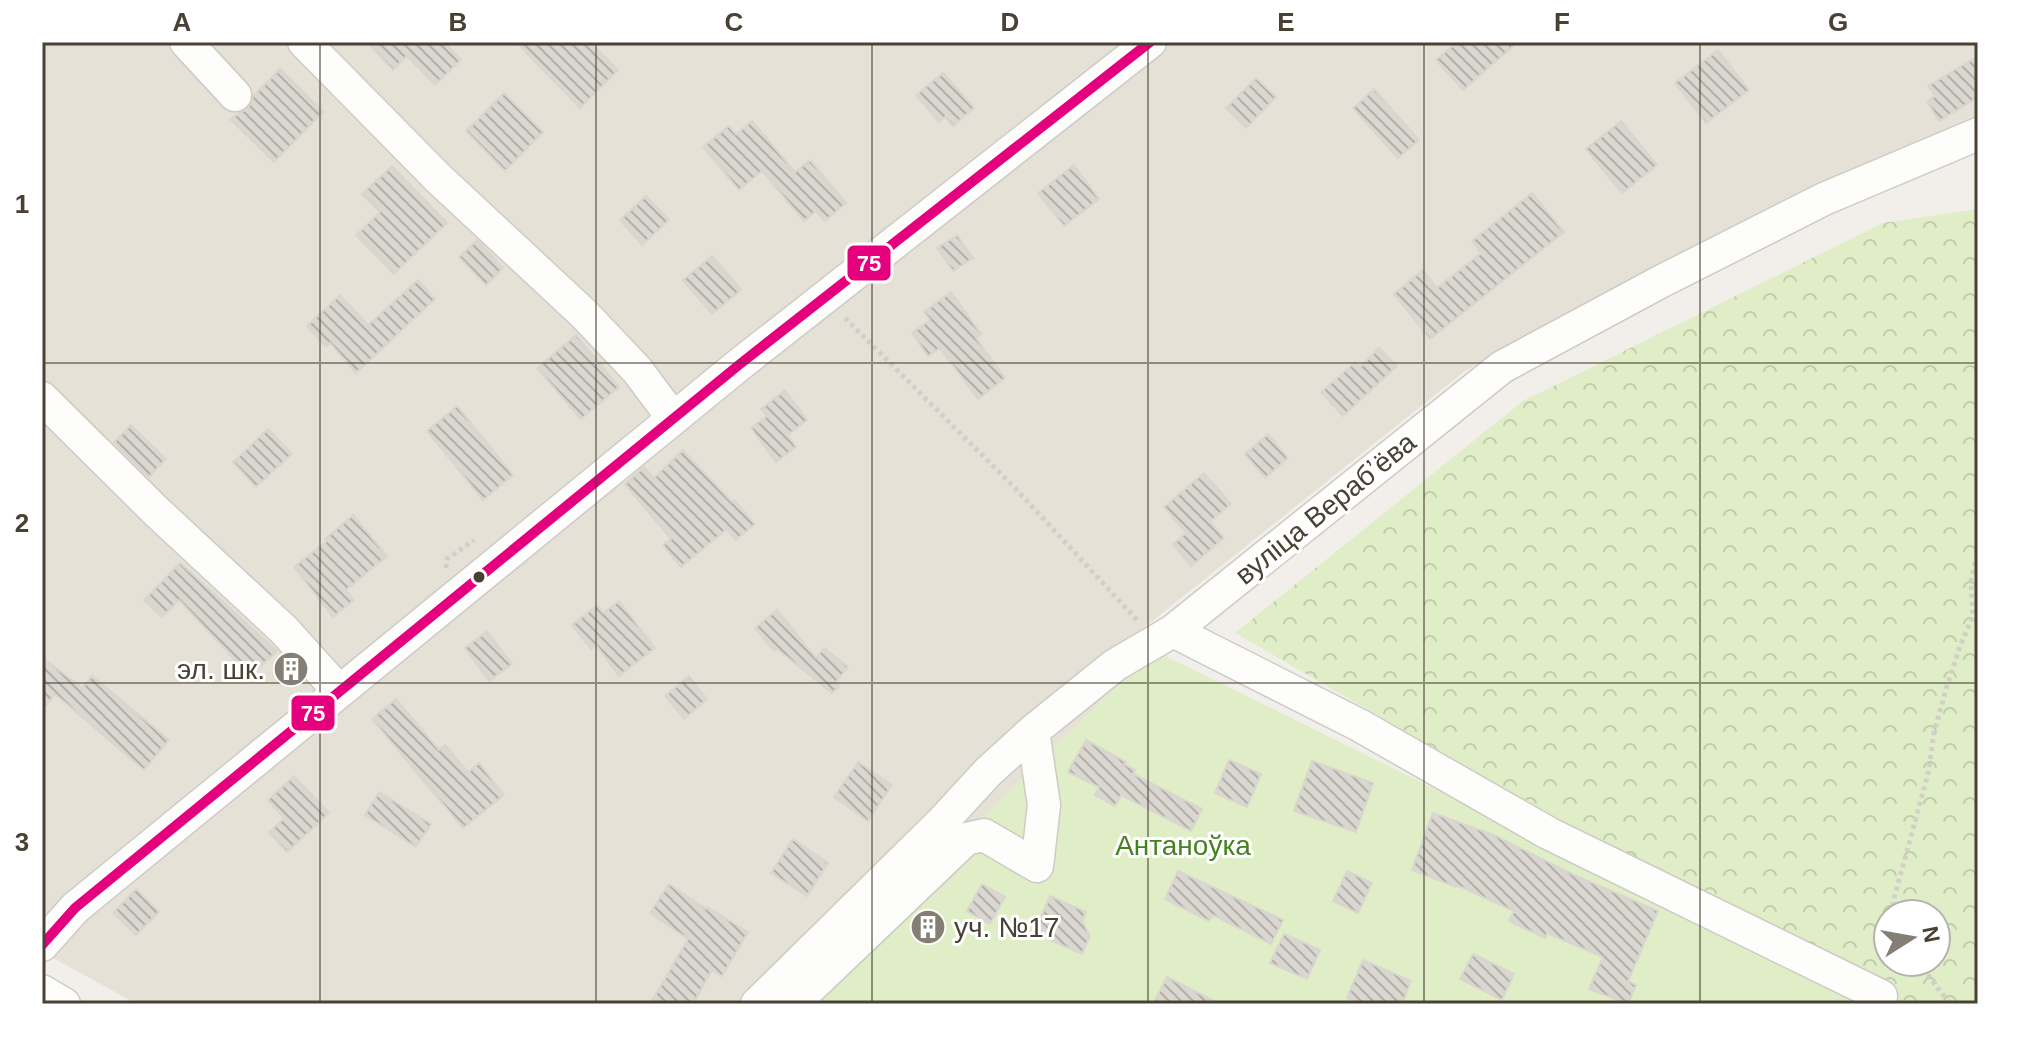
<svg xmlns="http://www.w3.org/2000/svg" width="2020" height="1046" viewBox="0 0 2020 1046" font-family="Helvetica,sans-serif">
	<defs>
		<pattern id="forest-crowns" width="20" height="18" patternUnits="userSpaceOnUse" patternTransform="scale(2)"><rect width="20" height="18" fill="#dfeec7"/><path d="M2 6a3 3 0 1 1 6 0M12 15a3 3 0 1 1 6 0" fill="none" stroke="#c1cdac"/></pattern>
		<pattern id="building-back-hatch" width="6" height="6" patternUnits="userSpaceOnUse" patternTransform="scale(2)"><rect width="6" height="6" fill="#dad6d0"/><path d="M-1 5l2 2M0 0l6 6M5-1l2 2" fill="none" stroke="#b3afaa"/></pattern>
	</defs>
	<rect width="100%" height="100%" fill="#f2efea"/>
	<path fill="#e6e1d6" d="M42,42H1978V120L1876,159L1823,183L1465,371L1131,638L1153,650L792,1004H137L42,952Z"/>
	<path fill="url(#forest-crowns)" fill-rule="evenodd" d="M1978,209V1004H1878L1235,633L1523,401L1883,223ZM1888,914H1936V962H1888Z"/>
	<path fill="#dfeec7" d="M1153,650L1872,1004H792Z"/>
	<path fill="url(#building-back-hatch)" stroke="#dad6cf" stroke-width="2" d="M367,42H444L461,60L435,85L407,56L393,70Z
		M516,42H590L618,70L580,108Z
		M1457,42H1518L1463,90L1436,60Z
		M1718,50L1749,90L1706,123L1675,83Z
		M1978,56V97L1939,121L1927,101L1935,96L1928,86Z
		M280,69L323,112L274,162L230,119L248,108L253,96Z
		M943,73L974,108L953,126L945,117L939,122L916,95Z
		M1256,78L1276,97L1246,128L1226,108Z
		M1374,89L1419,140L1398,158L1353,108Z
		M504,93L543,132L505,171L466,131Z
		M752,121L795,172L810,160L846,203L825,221L816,211L804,221L762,171L739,190L703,147L729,126L736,134Z
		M1621,121L1657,165L1622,193L1586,149Z
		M1074,165L1099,199L1064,226L1038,193Z
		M392,166L447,223L394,274L356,235L380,212L362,194Z
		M1532,193L1564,232L1430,339L1394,294L1423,270L1437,288L1481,253L1472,241Z
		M646,196L669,220L642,245L620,220Z
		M957,235L973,258L953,271L937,248Z
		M477,240L503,268L486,285L459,257Z
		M712,256L741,290L712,314L683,280Z
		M418,280L435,299L356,373L330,343L326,347L307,326L340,295L368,325Z
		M951,292L981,334L976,338L1005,378L978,399L940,348L928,356L912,333L930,320L924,312Z
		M576,335L619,387L581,419L537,368Z
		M1379,348L1397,366L1343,416L1321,392L1355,362L1360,367Z
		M785,390L807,420L788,435L796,447L776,462L751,428L767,416L761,409Z
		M457,406L513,475L483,500L427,431Z
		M131,425L166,459L149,477L114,442Z
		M268,429L292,454L256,487L233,462Z
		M1268,434L1288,458L1265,478L1245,454Z
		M683,450L732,502L734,500L755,524L736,540L727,529L681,567L663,545L671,539L625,484L644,467L654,478Z
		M1204,473L1231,504L1210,522L1224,538L1191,566L1173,544L1186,533L1164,507Z
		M353,515L387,556L346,590L354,600L333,617L294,567L327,541L325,539Z
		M180,563L277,651L250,676L179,600L162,617L144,600Z
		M619,601L655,648L619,676L596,645L591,649L572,625L597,605L603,613Z
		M777,610L816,658L824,648L848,667L836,682L840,686L832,693L777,649L774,651L755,628Z
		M487,631L512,664L489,681L465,648Z
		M42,657L82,688L92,676L169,740L144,770L55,694L42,711Z
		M689,676L707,699L684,719L665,696Z
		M396,699L439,750L445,745L468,772L479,763L504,795L463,828L372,719Z
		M1086,740L1126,762L1124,764L1135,770L1133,774L1202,809L1191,831L1121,795L1115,806L1095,795L1099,787L1068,772Z
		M1229,760L1261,774L1247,807L1215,793Z
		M1312,761L1373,783L1356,832L1294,811Z
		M858,762L892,785L868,821L834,797Z
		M294,776L329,813L287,852L269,832L284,818L268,800Z
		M379,792L431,824L416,847L365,815Z
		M1433,813L1496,836L1574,875L1658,911L1628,981L1636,985L1628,1004L1589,989L1603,957L1547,933L1545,938L1509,921L1514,911L1457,885L1456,887L1412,870Z
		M793,839L828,863L807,896L771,873Z
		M1178,871L1283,920L1271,944L1213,915L1209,921L1165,899Z
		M1347,871L1372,883L1358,913L1333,901Z
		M669,884L706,909L707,907L748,932L722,976L712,970L693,1004H650L688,939L650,913Z
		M982,884L1005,897L990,924L967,911Z
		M136,889L159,912L136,935L113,913Z
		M1050,896L1086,912L1082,921L1090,936L1082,954L1034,933Z
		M1284,934L1320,950L1307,979L1270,963Z
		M1473,954L1514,974L1502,1000L1460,979Z
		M1363,960L1411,981L1402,1004H1361L1347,998Z
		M1167,977L1220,1004H1153Z"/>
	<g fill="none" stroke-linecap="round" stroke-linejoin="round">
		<defs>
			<path id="minor" d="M186,42L235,95
				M304,42L438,178L584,314L637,370L673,418
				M42,398L157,512L284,630L339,691
				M1173,631L1359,725L1548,833L1881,996
				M42,945L75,908L740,364L1150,42
				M42,991L64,1004
				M757,1004L941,823L988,772L1033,731L1115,665L1173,631L1502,367L1660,282L1824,199L1978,134
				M793,1004L966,839L984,835L1037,866L1044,805L1033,731"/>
		</defs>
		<use href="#minor" stroke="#cecbc5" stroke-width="35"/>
		<path stroke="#d2cfc9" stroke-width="5" stroke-dasharray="4 4" stroke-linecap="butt" d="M845,318L1015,488L1138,621
			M1978,469V476
			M446,568L447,559L474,540
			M1894,914L1893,902L1928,774L1934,732L1947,686L1960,646L1973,616L1971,581L1978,551
			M1918,962L1950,1004"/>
		<use href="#minor" stroke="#fdfdfc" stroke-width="32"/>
		<defs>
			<path id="bus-1" d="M42,945L75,908L740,364L1150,42"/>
		</defs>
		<use href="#bus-1" stroke="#fff" stroke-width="16"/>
		<use href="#bus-1" stroke="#e5007d" stroke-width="10"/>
	</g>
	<path fill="none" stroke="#484134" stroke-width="2" stroke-opacity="0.55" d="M320,42V1004M596,42V1004M872,42V1004M1148,42V1004M1424,42V1004M1700,42V1004M42,363H1978M42,683H1978"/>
	<defs>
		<symbol id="building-disc" viewBox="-11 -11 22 22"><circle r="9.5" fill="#847e74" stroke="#fff"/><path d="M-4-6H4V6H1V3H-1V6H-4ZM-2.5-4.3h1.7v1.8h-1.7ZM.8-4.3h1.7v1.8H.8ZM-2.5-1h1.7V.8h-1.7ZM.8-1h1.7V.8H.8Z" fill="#fff"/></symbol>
	</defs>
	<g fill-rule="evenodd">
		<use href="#building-disc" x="271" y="649" width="40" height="40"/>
		<use href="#building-disc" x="908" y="907" width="40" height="40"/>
	</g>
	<circle fill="#484134" stroke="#fff" stroke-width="3" cx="479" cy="577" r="7"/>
	<g text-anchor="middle" stroke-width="6" stroke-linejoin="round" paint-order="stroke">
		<g font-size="28" fill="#484134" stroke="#fff">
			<text transform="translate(1325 508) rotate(-39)" y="10">вуліца Верабʼёва</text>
		</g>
		<g font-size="28" fill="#484134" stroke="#fff" text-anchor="end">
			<text x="265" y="679">эл. шк.</text>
			<text x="954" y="937" text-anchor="start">уч. №17</text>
		</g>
		<g font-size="28" fill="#458021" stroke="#fff">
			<text x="1183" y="855">Антаноўка</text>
		</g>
	</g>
	<g stroke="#fff" stroke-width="3">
		<rect x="846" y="244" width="46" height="38" rx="8" fill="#e5007d"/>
		<rect x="290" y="694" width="46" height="38" rx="8" fill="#e5007d"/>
	</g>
	<g font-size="22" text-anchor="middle" font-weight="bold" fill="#fff">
		<text x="869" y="271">75</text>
		<text x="313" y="721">75</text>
	</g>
	<rect width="2020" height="1046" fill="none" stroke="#ffffff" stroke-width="88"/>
	<g transform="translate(1912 938) rotate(79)"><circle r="38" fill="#ffffff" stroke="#b6b3ae" stroke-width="2"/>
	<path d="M0-6L14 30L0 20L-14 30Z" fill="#847e74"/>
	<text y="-12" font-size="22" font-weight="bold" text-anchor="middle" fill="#484134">N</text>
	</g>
	<rect x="44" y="44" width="1932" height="958" fill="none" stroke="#484134" stroke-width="3"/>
	<g font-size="26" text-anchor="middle" font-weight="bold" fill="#484134">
		<text x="182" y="31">A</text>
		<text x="458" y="31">B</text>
		<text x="734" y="31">C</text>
		<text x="1010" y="31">D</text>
		<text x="1286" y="31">E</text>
		<text x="1562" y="31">F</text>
		<text x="1838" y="31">G</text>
		<text x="22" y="213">1</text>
		<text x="22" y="532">2</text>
		<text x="22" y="851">3</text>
	</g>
</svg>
